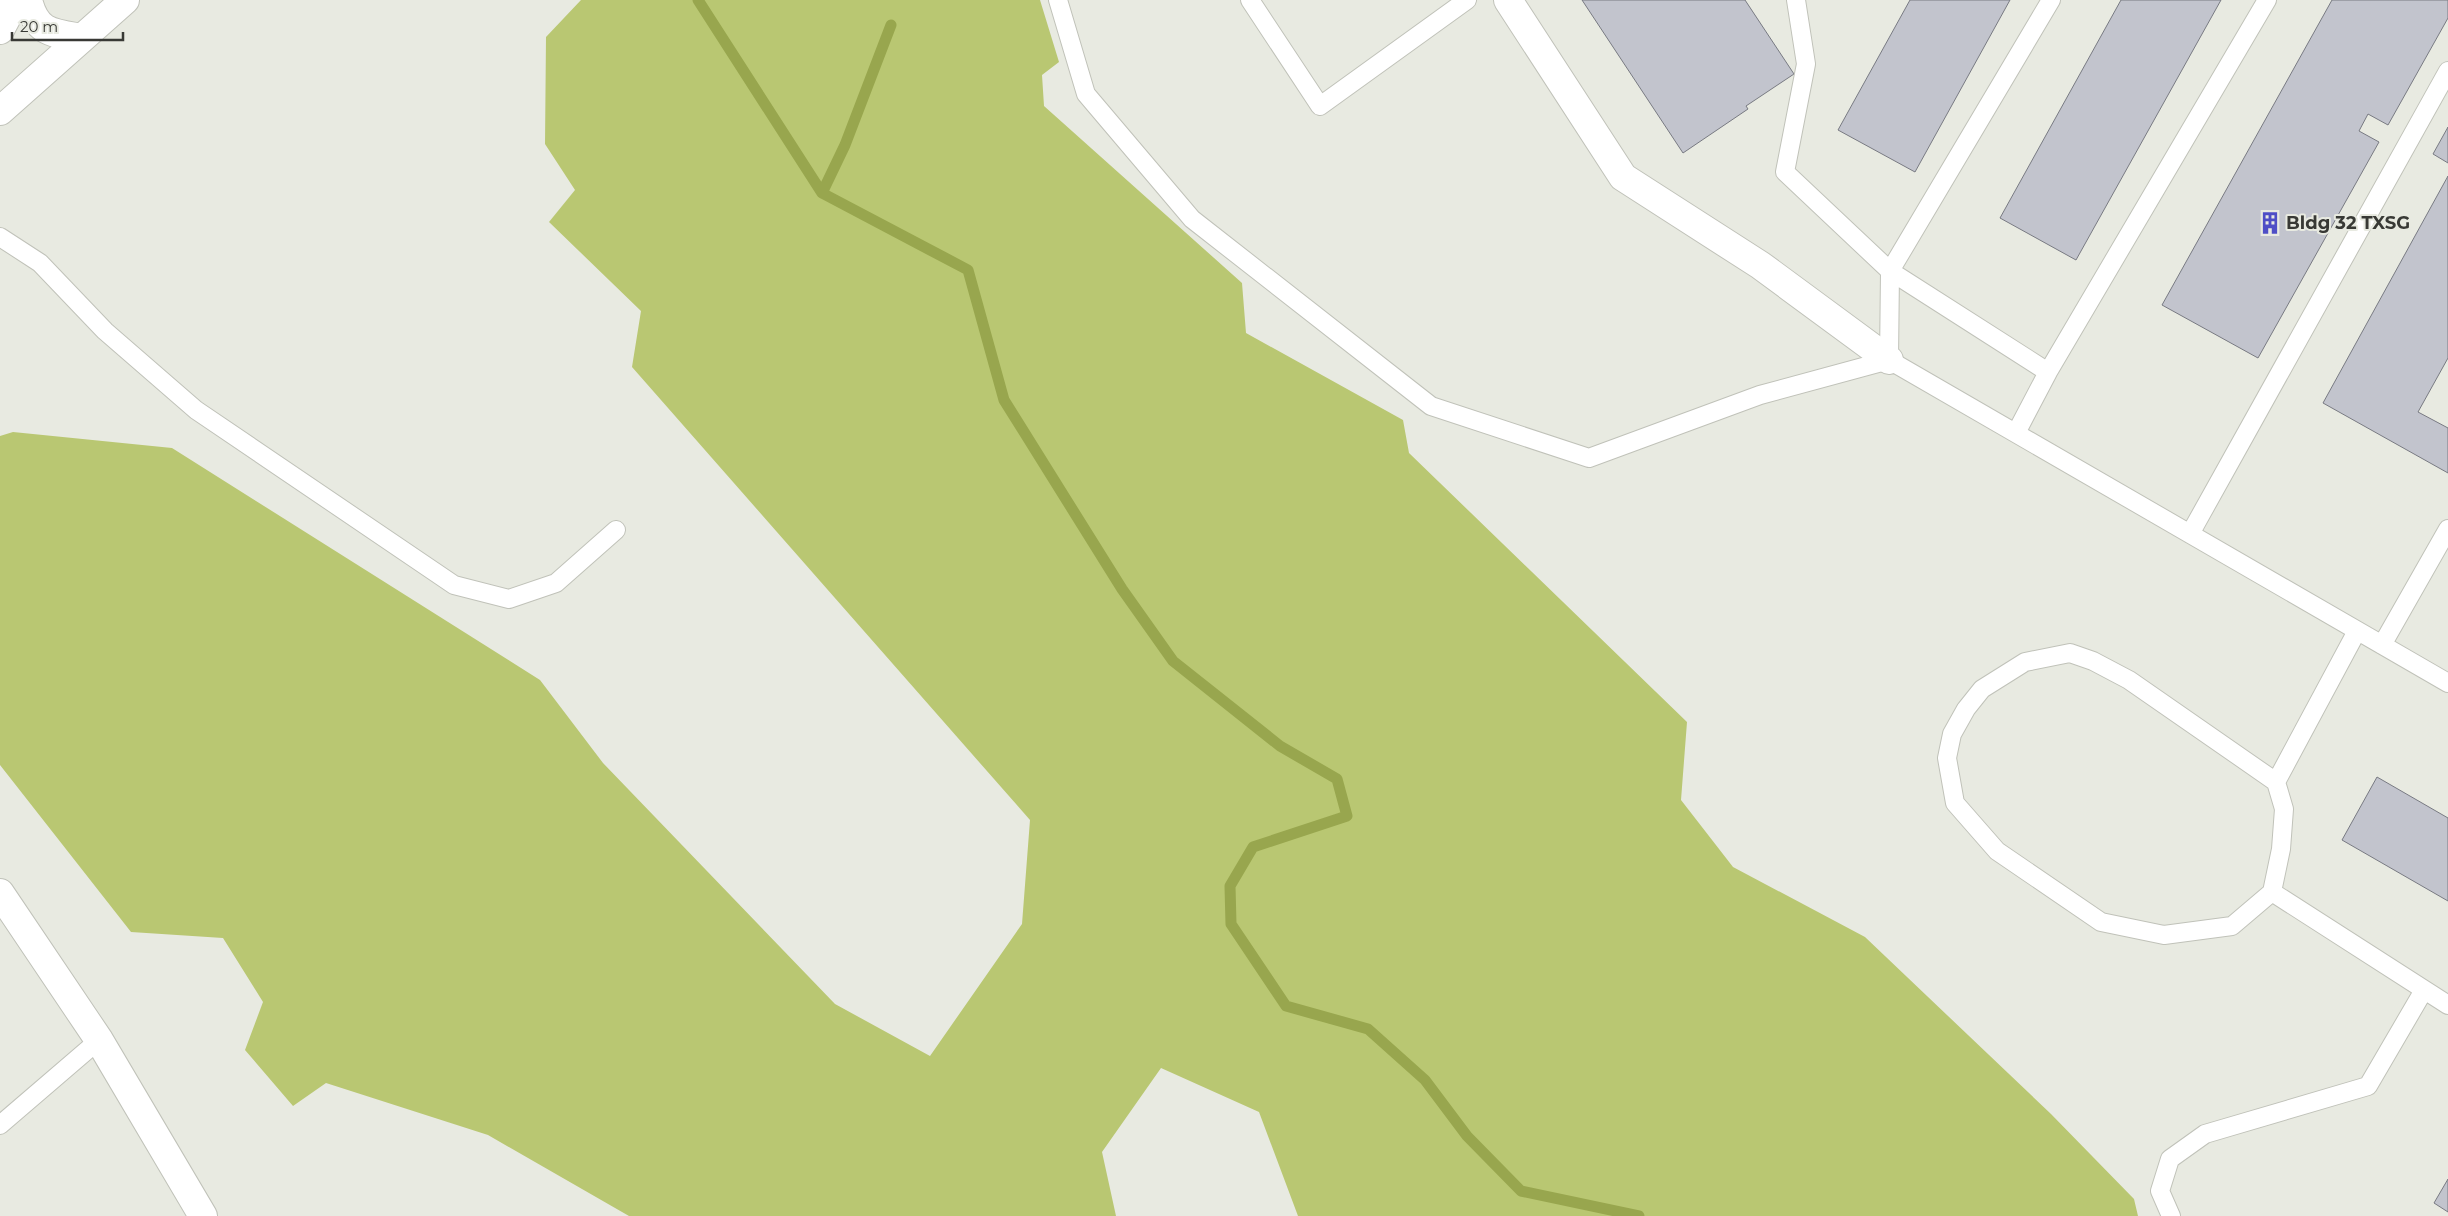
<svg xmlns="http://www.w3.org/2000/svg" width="2448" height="1216" viewBox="0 0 2448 1216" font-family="Montserrat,sans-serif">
	<rect width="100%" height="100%" fill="#e8eae1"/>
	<path fill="#b9c772" d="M581,0H1040L1059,62L1042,75L1044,106L1242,283L1246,333L1403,420L1409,453L1687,722L1681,800L1733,867L1865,937L2051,1114L2134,1199L2138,1216H1298L1259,1112L1161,1068L1102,1152L1116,1216H629L488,1135L326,1083L293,1106L245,1050L263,1002L223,938L131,932L0,765V436L13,432L172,448L540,680L603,763L835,1004L930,1056L1022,924L1030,820L632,367L641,311L549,222L575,190L545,144L546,37Z"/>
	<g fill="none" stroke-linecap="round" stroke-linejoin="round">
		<path stroke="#98a64e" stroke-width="11" d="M698,0L822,193L968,270L1004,400L1122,589L1173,661L1280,746L1337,779L1347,816L1253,847L1230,886L1231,924L1286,1006L1368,1029L1425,1080L1467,1136L1521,1191L1639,1216
			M822,193L845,145L891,25"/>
	</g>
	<path fill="#c2c4cd" stroke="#787a82" d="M1582,0H1745L1794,74L1746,106L1748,109L1683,153Z
		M1910,0H2010L1915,172L1838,130Z
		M2121,0H2221L2076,260L2000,218Z
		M2332,0H2448V18L2388,125L2368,114L2359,131L2379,142L2258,358L2162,305Z
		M2448,127V163L2433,154Z
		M2448,176V358L2418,412L2448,428V473L2323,403Z
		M2377,777L2448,818V901L2342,840Z
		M2448,1179V1212L2434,1203Z"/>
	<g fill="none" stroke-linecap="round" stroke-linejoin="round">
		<defs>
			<path id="service" d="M1058,0L1086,94L1192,219L1431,406L1589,458L1760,395L1889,360L2448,683
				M1250,0L1320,106L1467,0
				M1796,0L1806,64L1785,172L1890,271L1889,360
				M0,237L40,263L105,331L196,410L454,585L509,599L556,583L616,530
				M2048,372L1890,271L2051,0
				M2016,433L2048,372L2267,0
				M2190,534L2448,71
				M2382,645L2448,529
				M2276,782L2129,680L2093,661L2070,653L2025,662L1982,689L1966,709L1952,734L1947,758L1955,803L1997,851L2101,922L2164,935L2232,926L2272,892L2281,849L2284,809L2276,782L2357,631
				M2272,892L2448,1005
				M0,1125L99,1040
				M2171,1216L2160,1191L2170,1159L2205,1134L2368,1086L2424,990"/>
			<path id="minor" d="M28,0C36,33 52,33 82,38
				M1508,0L1623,177L1760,265L1889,360
				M0,30L16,0
				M0,111L125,0
				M0,893L99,1040L203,1216"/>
		</defs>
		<use href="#service" stroke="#c0c2b9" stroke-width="20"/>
		<use href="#minor" stroke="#c0c2b9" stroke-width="30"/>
		<use href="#service" stroke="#fff" stroke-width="18"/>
		<use href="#minor" stroke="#fff" stroke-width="28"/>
	</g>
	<defs>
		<symbol id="building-bare" viewBox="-9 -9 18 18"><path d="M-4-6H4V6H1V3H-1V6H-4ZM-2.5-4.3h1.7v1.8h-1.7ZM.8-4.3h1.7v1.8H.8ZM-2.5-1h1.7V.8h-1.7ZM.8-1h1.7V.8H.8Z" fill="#4f4fc6" stroke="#e8eae1" stroke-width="2.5" paint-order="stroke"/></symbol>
	</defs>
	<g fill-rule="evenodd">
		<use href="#building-bare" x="2254" y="207" width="32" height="32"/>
	</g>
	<g text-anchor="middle" stroke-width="4" stroke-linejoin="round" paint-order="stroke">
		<g font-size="18" font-weight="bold" fill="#383935" stroke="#e8eae1" text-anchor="start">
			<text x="2286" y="229">Bldg 32 TXSG</text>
		</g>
	</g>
	<path d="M12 32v8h111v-8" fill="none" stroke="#383935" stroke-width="2.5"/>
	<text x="20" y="32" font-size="15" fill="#383935" stroke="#e8eae1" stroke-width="4" paint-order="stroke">20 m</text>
</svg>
